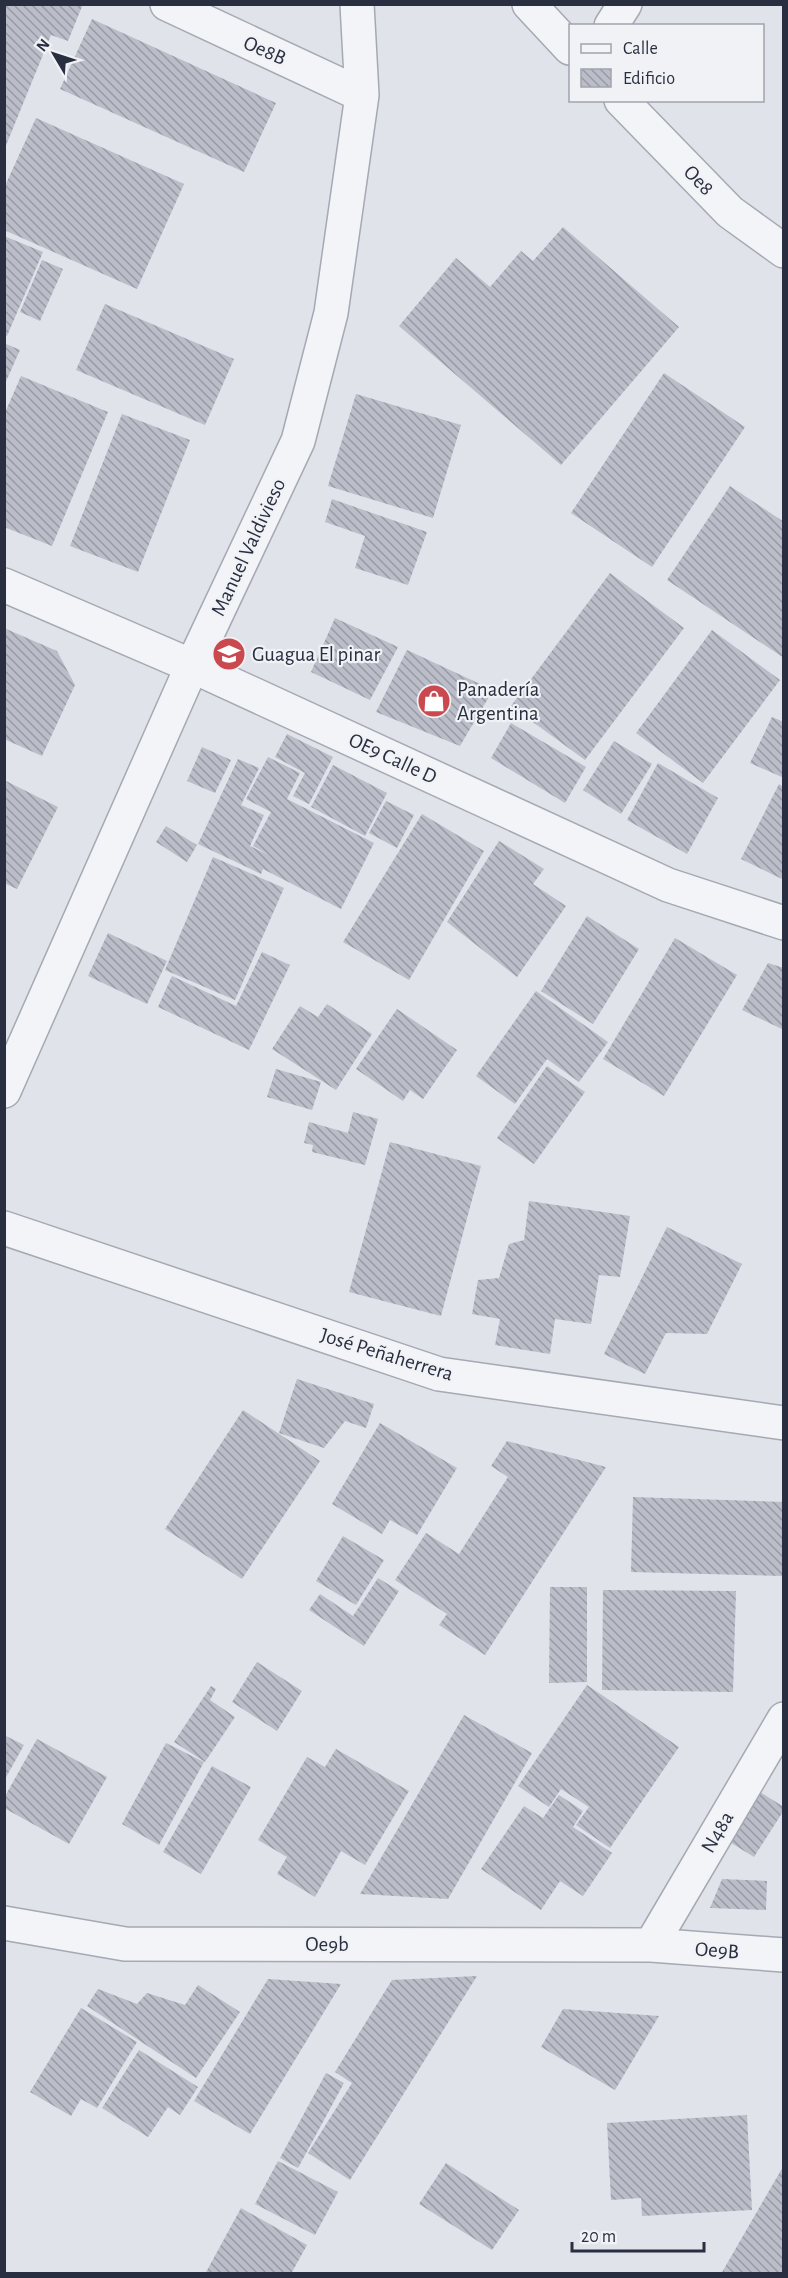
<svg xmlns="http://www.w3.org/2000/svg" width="788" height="2278" viewBox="0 0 788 2278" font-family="'Alegreya Sans',sans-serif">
	<defs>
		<pattern id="building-back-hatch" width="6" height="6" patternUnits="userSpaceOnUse" patternTransform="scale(1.5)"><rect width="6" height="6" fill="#bbbec8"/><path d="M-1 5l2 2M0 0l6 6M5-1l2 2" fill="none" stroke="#989ba4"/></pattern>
	</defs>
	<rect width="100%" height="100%" fill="#e0e3e9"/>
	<path fill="url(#building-back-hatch)" d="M4,4H83L68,41L51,35L5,148Z
		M92,19L276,103L244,172L60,89Z
		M36,118L184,184L137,289L4,230V188Z
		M563,227L679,327L561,465L399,326L456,258L490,287L521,251L533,261Z
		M4,236L43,252L7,336L4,335Z
		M42,260L63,269L40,321L20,312Z
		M105,304L234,359L205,425L76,370Z
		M4,343L20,350L4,386Z
		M664,373L745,427L652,567L571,513Z
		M21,376L108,412L52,546L4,527V415Z
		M356,394L461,425L433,518L328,486Z
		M122,414L190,440L138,572L70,546Z
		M730,486L784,522V658L667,580Z
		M332,499L427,532L408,585L355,568L365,536L325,522Z
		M610,573L684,628L585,760L511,706Z
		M335,618L398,647L370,700L311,672Z
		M4,628L57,651L75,685L42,756L4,739Z
		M712,630L780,680L703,783L636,733Z
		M407,650L493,690L460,746L376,712Z
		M772,717L784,722V778L750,763Z
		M511,723L586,767L565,803L491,758Z
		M287,734L333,757L309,804L293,796L305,773L275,757Z
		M614,741L652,764L621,814L583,790Z
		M202,747L231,760L215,793L187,781Z
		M268,757L300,773L287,799L374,843L341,909L263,869L261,874L198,844L238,759L259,768L241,805L264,815L250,846L269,855L253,846L271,812L246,799Z
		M658,763L718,798L687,854L627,820Z
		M333,765L387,793L365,836L311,807Z
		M4,780L58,807L17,889L4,883Z
		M779,784L784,787V880L741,859Z
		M386,801L414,815L397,848L369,833Z
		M422,814L484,851L409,980L343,942Z
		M166,826L197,845L187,862L156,842Z
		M499,841L544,869L533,884L566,906L517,977L447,922Z
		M213,857L284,888L235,1000L165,970Z
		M587,916L639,949L593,1024L541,991Z
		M108,933L167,961L147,1004L88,976Z
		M675,938L737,975L664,1096L603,1059Z
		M262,952L290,965L249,1050L158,1007L172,976L236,1006Z
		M768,963L784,968V1030L742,1010Z
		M536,991L608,1042L579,1082L547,1059L515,1104L476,1076Z
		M327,1004L372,1034L336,1090L272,1049L300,1006L318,1017Z
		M397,1009L457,1050L423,1099L410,1090L403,1101L356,1069Z
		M547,1066L585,1092L534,1164L497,1138Z
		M276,1069L321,1082L312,1110L267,1097Z
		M353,1112L378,1119L365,1165L312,1152L313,1145L304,1143L309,1122L348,1133Z
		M390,1142L481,1166L441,1316L349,1292Z
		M529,1201L630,1216L620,1277L599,1275L591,1324L555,1319L550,1354L495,1345L500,1319L472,1314L478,1280L499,1278L509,1244L524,1240Z
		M667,1227L742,1264L707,1334L666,1333L645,1374L604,1354Z
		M297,1379L374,1404L366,1428L345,1421L324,1448L279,1433Z
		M243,1410L320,1461L242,1579L165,1529Z
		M380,1423L457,1468L417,1535L390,1520L382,1534L332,1504Z
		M507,1441L606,1467L485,1655L439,1625L447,1614L395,1580L426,1533L459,1554L508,1477L491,1466Z
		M633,1497L784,1502V1576L631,1572Z
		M343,1536L384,1560L356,1605L316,1581Z
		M378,1578L399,1591L364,1646L309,1610L320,1594L353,1616Z
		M550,1587H587V1682L549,1683Z
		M603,1590L736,1591L733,1692L602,1690Z
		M257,1662L302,1691L277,1731L232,1702Z
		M587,1685L679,1747L610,1848L576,1825L589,1807L561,1789L549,1807L518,1786Z
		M211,1686L216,1689L210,1700L235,1717L205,1762L174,1742Z
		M464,1715L532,1753L448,1899L360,1894Z
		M4,1735L24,1745L4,1781Z
		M37,1739L107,1777L69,1844L4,1808V1798Z
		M166,1743L204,1762L159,1845L122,1824Z
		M336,1749L409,1791L365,1865L341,1851L315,1897L277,1874L287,1857L258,1840L307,1757L325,1767Z
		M212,1766L251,1787L201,1874L163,1852Z
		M760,1792L784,1807V1810L754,1857L728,1841Z
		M559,1795L583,1811L573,1827L612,1853L583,1896L560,1881L541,1910L481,1869L524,1806L543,1818Z
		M722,1879L767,1881L766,1910L710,1908Z
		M477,1976L350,2180L308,2153L352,2083L335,2072L392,1980Z
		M268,1979L341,1984L250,2134L194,2101Z
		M198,1985L240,2012L196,2078L87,2006L98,1989L137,2004L147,1993L185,2005Z
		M81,2008L137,2042L97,2108L81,2099L71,2116L30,2092Z
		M563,2009L659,2016L615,2090L541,2047Z
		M139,2050L198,2087L180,2115L168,2107L148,2137L102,2108Z
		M326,2073L344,2083L298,2168L280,2158Z
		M747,2115L752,2210L642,2216L641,2198L611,2200L607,2123Z
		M278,2161L338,2192L315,2235L255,2204Z
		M446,2163L519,2210L492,2250L419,2204Z
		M784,2165V2274H721Z
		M241,2208L307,2245L291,2274H205Z"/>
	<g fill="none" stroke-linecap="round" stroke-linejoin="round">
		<defs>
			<path id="street" d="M167,4L362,95
				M529,4L570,48
				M611,26L625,4
				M621,100L730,212L784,251
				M4,585L192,666L668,885L784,923
				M4,1091L192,666L298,441L331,313L362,95L357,4
				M4,1228L439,1374L784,1423
				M4,1923L125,1944L651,1945L784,1955
				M651,1945L784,1719"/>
		</defs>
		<use href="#street" stroke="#a5a9b3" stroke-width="36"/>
		<use href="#street" stroke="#f3f4f7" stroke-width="33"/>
	</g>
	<defs>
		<symbol id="school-disc" viewBox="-11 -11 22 22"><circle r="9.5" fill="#ca494e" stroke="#f0f2f6"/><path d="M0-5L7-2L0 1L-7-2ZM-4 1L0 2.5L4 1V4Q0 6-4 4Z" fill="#fff"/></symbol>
		<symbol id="shop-disc" viewBox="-11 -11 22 22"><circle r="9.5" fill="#ca494e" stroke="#f0f2f6"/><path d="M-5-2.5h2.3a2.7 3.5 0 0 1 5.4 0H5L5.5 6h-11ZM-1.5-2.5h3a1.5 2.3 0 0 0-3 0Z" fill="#fff"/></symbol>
	</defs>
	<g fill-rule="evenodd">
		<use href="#school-disc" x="210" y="635" width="38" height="38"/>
		<use href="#shop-disc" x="415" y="682" width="38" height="38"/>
	</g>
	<g text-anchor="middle" stroke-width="4.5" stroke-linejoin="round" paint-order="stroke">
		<g font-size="21" fill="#292f40" stroke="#f0f2f6">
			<text transform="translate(265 50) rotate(24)" y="7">Oe8B</text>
			<text transform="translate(699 180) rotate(46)" y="7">Oe8</text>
			<text transform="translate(248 547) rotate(-65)" y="7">Manuel Valdivieso</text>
			<text transform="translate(393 758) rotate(25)" y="7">OE9 Calle D</text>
			<text transform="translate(387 1354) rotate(17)" y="7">José Peñaherrera</text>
			<text transform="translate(717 1832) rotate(-60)" y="7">N48a</text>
			<text x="327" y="1951">Oe9b</text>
			<text transform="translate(717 1950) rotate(4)" y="7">Oe9B</text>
		</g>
		<g font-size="21" fill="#292f40" stroke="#f0f2f6" text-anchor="start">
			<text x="252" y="661">Guagua El pinar</text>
			<text x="457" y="696">Panadería<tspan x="457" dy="24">Argentina</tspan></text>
		</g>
	</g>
	<rect width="788" height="2278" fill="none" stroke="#292f40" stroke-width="12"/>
	<rect x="569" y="24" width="195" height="78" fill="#f0f2f6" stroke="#a0a4ad" stroke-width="1.5"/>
	<rect x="581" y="44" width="30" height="9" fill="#f3f4f7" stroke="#a0a4ad" stroke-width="1.5"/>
	<text x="623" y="54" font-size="18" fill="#292f40">Calle</text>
	<rect x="581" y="69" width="30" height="18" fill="url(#building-back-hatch)" stroke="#a0a4ad" stroke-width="1.5"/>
	<text x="623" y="84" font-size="18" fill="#292f40">Edificio</text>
	<g transform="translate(54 54) rotate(309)" stroke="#f0f2f6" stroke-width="4.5" paint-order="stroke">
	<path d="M0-4.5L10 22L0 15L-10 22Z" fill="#292f40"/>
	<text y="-9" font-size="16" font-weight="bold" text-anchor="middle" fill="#292f40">N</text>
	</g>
	<path d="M572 2242v9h132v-9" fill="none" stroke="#292f40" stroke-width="3"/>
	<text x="581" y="2242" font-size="18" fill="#292f40" stroke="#f0f2f6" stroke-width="4.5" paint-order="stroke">20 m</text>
</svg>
